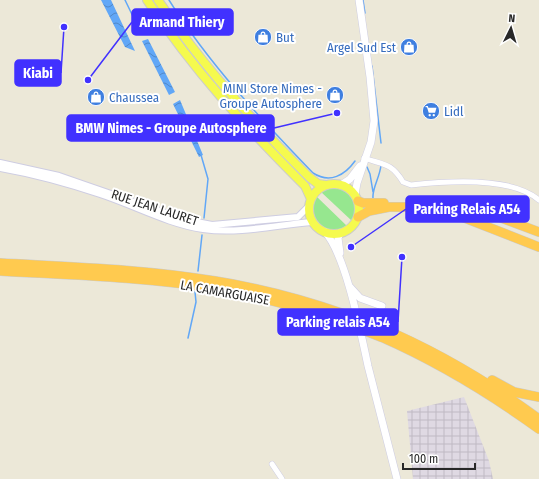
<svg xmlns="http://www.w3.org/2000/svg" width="539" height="479" viewBox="0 0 539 479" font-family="'Fira Sans Condensed',sans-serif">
	<defs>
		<pattern id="industrial-grid" width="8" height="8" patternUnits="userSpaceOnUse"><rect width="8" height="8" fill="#dfd9e3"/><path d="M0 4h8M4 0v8" fill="none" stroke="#bfbac3"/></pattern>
		<pattern id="water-waves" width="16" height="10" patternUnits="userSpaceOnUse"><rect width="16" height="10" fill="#61a7f7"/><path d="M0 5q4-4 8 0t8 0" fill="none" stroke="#5088c8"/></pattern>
	</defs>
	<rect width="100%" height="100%" fill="#ece8d8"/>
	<path fill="url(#industrial-grid)" d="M464,397L489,461L493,479H413L407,411Z"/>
	<path fill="#96e78f" d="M328,187C349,185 361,202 352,221L320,191Z
		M316,196L347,226C324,239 304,219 316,196Z"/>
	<path fill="url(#water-waves)" d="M101,0H111L135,51L125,47Z
		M148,39L175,92L169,95L142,41Z
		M180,100L203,155L199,157L173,104Z"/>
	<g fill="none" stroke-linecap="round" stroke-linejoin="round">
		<path stroke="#61a7f7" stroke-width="1.5" d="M125,0L140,31
			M169,0C209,64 261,119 313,173C330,184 345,175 355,161
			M363,0L365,13
			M372,66L381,143
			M201,155L208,179L204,218
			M367,167L370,174L373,192
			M373,198C372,188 380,177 381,165
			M198,271L202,235
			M188,338L196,302L195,292"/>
		<defs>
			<path id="minor" d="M364,158C383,165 391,162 403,182L411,185C446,181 511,176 539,200
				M272,464L282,479"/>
			<path id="tertiary" d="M0,163L59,176L186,220L212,225L298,217L308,207
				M0,168C34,174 67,183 100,194C134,205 168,224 203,229C239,234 277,225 312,222"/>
			<path id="secondary" d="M341,185L350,179L360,166
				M355,195L357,183L371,142L374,121L370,77L359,0
				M325,232C346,255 361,334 368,366C378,404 387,441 397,479
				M340,253L338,238L340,233
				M350,287L360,298L382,306"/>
			<path id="primary" d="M147,0C194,71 245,126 305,186L311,199
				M158,0C202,65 253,122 309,177L318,184L326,185
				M309 209a25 25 0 1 1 50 0a25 25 0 1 1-50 0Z"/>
			<path id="motorway" d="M358,201L363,203H384
				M417,201L464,204L539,232
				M358,217L369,211L389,207H428L447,211L539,247
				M0,263C71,267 144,269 215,281C259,288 301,299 344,314
				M0,271C71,275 143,277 213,288C258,296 302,308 345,323
				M379,327C436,351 490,383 539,419
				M381,337C438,362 489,393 539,429
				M492,380L514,392L539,397"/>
		</defs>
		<use href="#minor" stroke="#cecde2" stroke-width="6"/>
		<use href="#tertiary" stroke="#cecde2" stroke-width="8"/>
		<use href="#secondary" stroke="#cecde2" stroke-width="8"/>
		<use href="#primary" stroke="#cbcbcb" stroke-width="10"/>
		<use href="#motorway" stroke="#cbcbcb" stroke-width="10"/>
		<use href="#minor" stroke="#fff" stroke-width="5"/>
		<use href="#tertiary" stroke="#fff" stroke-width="6"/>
		<use href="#secondary" stroke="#fff" stroke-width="7"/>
		<use href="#primary" stroke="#f5fa4e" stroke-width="8"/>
		<use href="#motorway" stroke="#ffca4f" stroke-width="9"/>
		<defs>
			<path id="motorway-bridge" d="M344,314L379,327
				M345,323L381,337"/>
		</defs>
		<use href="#motorway-bridge" stroke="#cbcbcb" stroke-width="10" stroke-linecap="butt"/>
		<use href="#motorway-bridge" stroke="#ffca4f" stroke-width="9"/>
	</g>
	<defs>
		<symbol id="shop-disc" viewBox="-11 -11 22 22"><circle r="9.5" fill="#3f7fe0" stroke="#fff"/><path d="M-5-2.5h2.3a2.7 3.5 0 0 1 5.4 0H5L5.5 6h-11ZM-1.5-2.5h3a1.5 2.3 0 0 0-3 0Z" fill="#fff"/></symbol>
		<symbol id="supermarket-disc" viewBox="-11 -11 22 22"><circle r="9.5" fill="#3f7fe0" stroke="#fff"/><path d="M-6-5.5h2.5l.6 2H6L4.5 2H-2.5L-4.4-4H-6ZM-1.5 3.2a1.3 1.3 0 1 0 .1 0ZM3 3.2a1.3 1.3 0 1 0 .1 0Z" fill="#fff"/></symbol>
	</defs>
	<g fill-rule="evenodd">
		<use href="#shop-disc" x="253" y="27" width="20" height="20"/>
		<use href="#shop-disc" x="399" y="37" width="20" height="20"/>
		<use href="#shop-disc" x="325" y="85" width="20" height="20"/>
		<use href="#shop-disc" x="86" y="87" width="20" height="20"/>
		<use href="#supermarket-disc" x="421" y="101" width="20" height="20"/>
	</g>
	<g text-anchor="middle" stroke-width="4" stroke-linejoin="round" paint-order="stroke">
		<g font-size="13" fill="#366cbe" stroke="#fff" text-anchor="start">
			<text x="276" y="42">But</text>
			<text x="396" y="52" text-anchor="end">Argel Sud Est</text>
			<text x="322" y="93" text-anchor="end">MINI Store Nimes -<tspan x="322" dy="15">Groupe Autosphere</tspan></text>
			<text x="109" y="102">Chaussea</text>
			<text x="444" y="116">Lidl</text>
		</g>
		<g font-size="13" fill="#282828" stroke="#fff">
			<text transform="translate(155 207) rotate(18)" y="5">RUE JEAN LAURET</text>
			<text transform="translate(225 292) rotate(10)" y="5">LA CAMARGUAISE</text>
		</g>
	</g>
	<path fill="none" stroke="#4131ff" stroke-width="1.5" d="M88 80L132 22M64 27L61 73M337 113L274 128M351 247L406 209M402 257L398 322"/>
	<g fill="#4131ff" stroke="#fff" stroke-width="1.5">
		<circle cx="88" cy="80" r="4"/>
		<circle cx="64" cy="27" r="4"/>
		<circle cx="337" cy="113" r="4"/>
		<circle cx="351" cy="247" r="4"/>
		<circle cx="402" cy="257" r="4"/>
	</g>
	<g fill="#4131ff" stroke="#4131ff" stroke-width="1.5">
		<rect x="132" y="9" width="101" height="26" rx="4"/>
		<rect x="15" y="60" width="46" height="26" rx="4"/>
		<rect x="67" y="115" width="207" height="26" rx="4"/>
		<rect x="406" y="196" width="123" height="26" rx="4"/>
		<rect x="278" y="309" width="120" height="26" rx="4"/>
	</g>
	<g font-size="14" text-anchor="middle" font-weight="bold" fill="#fff">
		<text x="182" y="27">Armand Thiery</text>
		<text x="38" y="78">Kiabi</text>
		<text x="171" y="133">BMW Nimes - Groupe Autosphere</text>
		<text x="467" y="214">Parking Relais A54</text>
		<text x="338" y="327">Parking relais A54</text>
	</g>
	<g transform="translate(511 28) rotate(5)" stroke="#ffffff" stroke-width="3" paint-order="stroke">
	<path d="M0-3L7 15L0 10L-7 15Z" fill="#282828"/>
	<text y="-6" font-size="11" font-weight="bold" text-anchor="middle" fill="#282828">N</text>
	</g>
	<path d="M403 463v6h72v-6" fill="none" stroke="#282828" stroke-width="2"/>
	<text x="409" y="463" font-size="12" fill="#282828" stroke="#ffffff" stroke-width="3" paint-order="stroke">100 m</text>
</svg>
